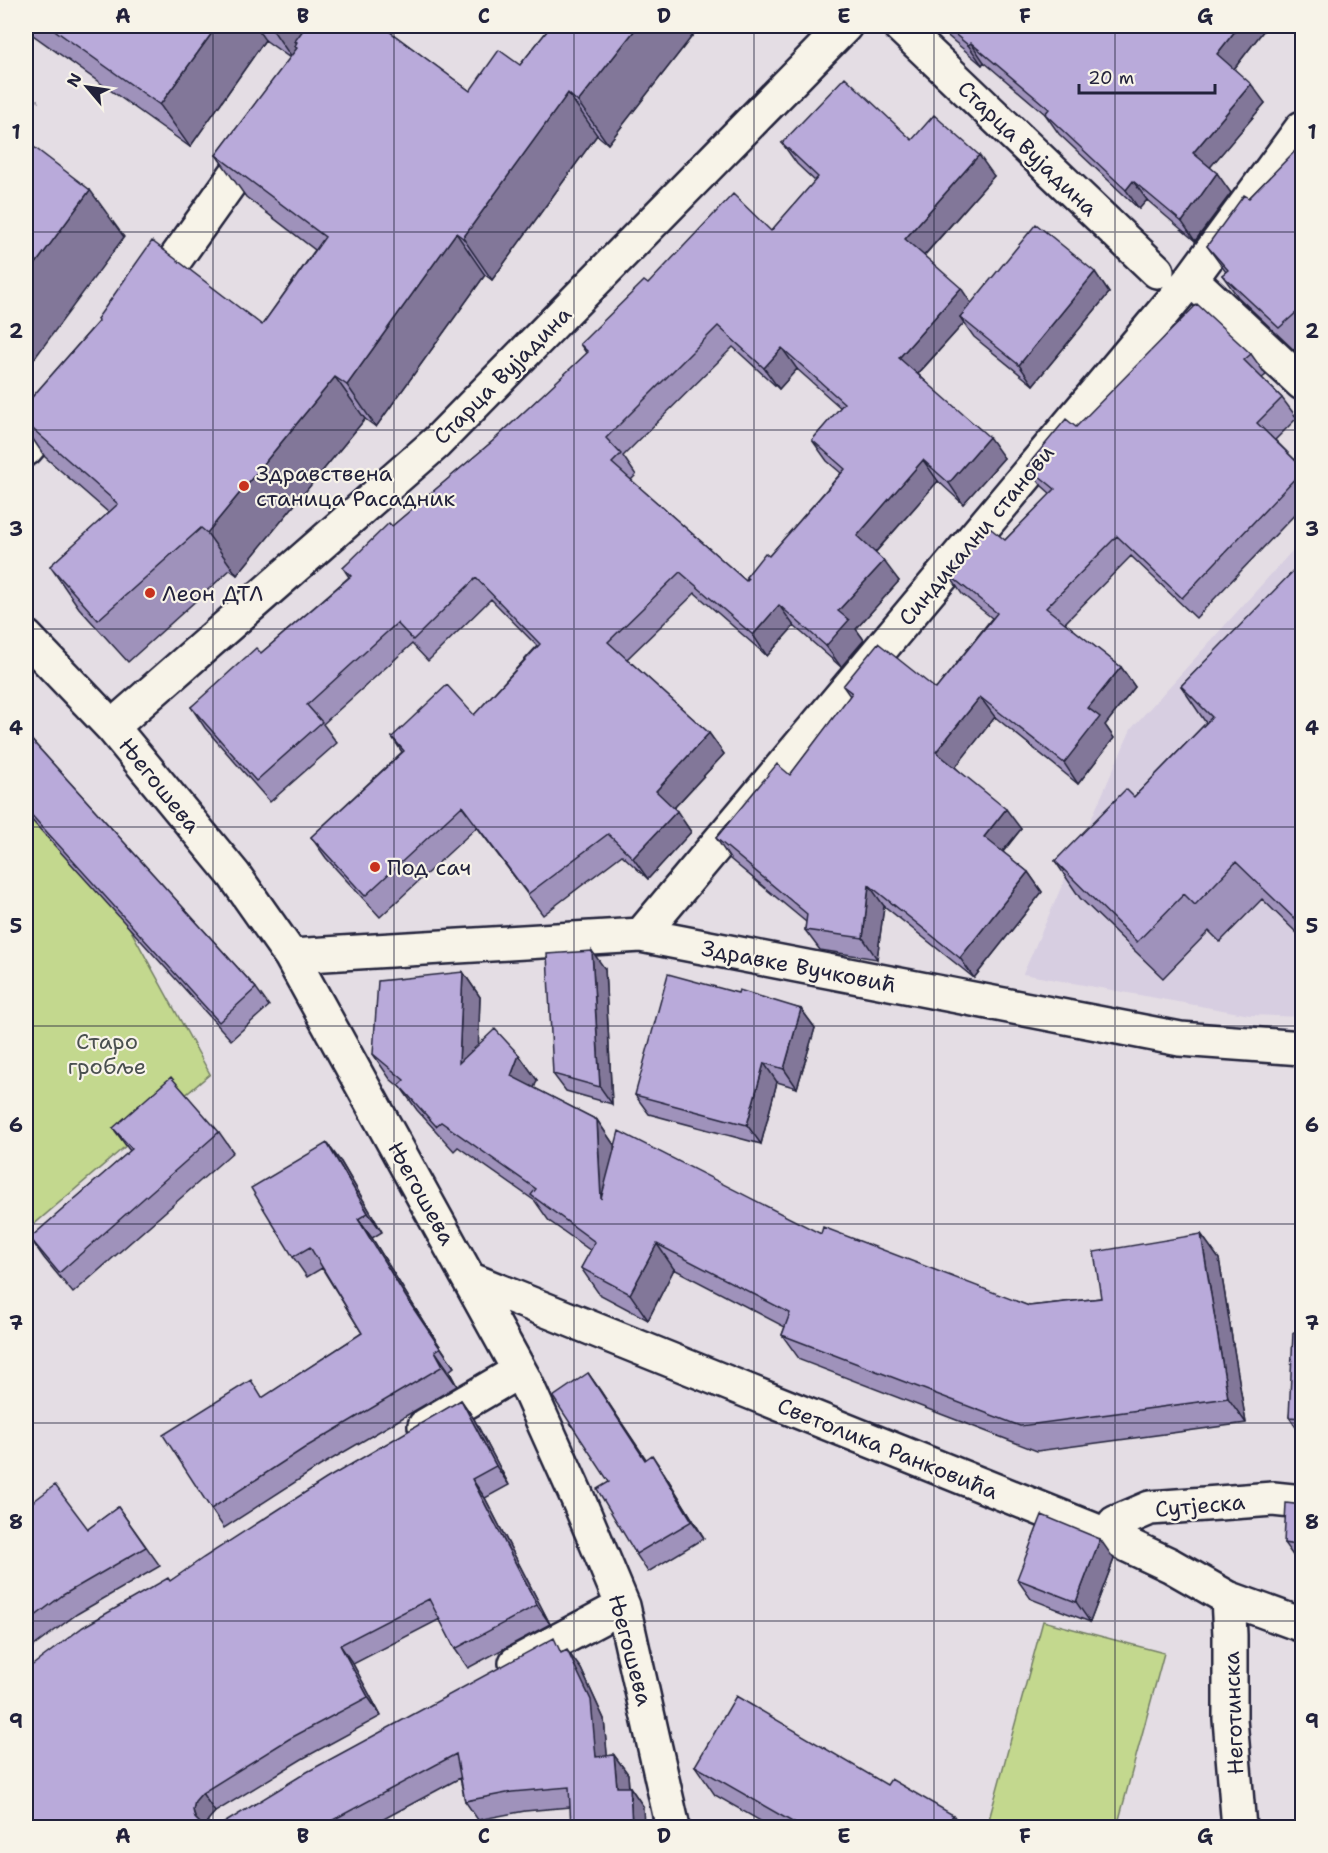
<svg xmlns="http://www.w3.org/2000/svg" width="1328" height="1853" viewBox="0 0 1328 1853" font-family="'Shantell Sans',sans-serif">
	<rect width="100%" height="100%" fill="#e4dde4"/>
	<filter id="ink" filterUnits="userSpaceOnUse"><feTurbulence type="fractalNoise" baseFrequency=".0167" numOctaves="2"/><feDisplacementMap in="SourceGraphic" scale="12" xChannelSelector="R" yChannelSelector="G"/><feConvolveMatrix kernelMatrix="1 2 1 2 8 2 1 2 1" color-interpolation-filters="sRGB"/></filter>
	<g filter="url(#ink)">
		<path fill="#d7cee1" d="M1302,540V1017L1250,1015L1023,974L1131,729Z"/>
		<path fill="#c3d88e" stroke="#727d64" stroke-width="1.5" d="M26,802L124,918L210,1074L26,1231Z
			M1043,1621L1164,1653L1117,1827H987Z"/>
		<g fill="none" stroke-linecap="round" stroke-linejoin="round">
			<defs>
				<path id="minor" d="M900,26L1157,271
					M1191,279L1302,383
					M149,296L258,143
					M26,449L64,405
					M26,637L112,727L234,875L291,956L524,1379L578,1499L623,1606L673,1828
					M112,727L436,443L845,26
					M641,935L1191,279L1302,128
					M291,956L641,935L1180,1039L1302,1048
					M469,1279L1106,1535L1170,1565L1228,1598L1302,1625
					M425,1426L519,1371
					M1106,1535L1115,1523L1150,1508L1273,1499L1302,1502
					M1228,1598L1230,1635V1719L1239,1828
					M516,1663L623,1606"/>
			</defs>
			<use href="#minor" stroke="#22223b" stroke-width="38"/>
			<path stroke="#22223b" stroke-width="4" stroke-dasharray="1.5 4.5" stroke-linecap="butt" d="M26,104L38,101"/>
			<use href="#minor" stroke="#f7f3e8" stroke-width="33"/>
		</g>
		<path fill="#9f92bb" stroke="#22223b" stroke-width="1.5" fill-rule="evenodd" d="M26,26H382L470,91L520,65L551,26H700L608,144L597,135L492,280L485,275L376,427L365,419L237,575L230,570L128,662L79,608L50,566L109,513L45,457L26,429V404L98,322L97,319L262,325L315,250L246,197L216,155L290,58L265,40L190,147L26,30Z
			M936,26H1267L1234,69L1265,103L1210,167L1231,193L1195,241L1147,200L1139,209L1059,134L1045,114L984,62L982,65Z
			M912,140L994,176L924,256L971,303L1095,272L1109,293L1033,385L974,337L964,323L918,374L1004,458L963,504L938,481L875,553L899,581L856,629L864,640L841,667L794,626L767,656L695,593L627,659L709,733L724,754L674,808L691,832L648,879L622,855L543,915L477,827L380,917L326,858L311,837L402,752L392,737L474,715L537,646L491,599L428,661L412,644L323,724L337,743L270,802L205,728L191,707L261,653L349,577L343,568L494,440L587,354L580,344L648,284L771,231L815,181L797,164L782,143ZM733,347L779,389L797,369L841,408L812,440L827,461L841,473L769,556L746,577L748,580L746,581L631,480L636,475L623,456Z
			M1302,144V342L1294,350L1238,297L1222,275L1226,272L1207,246L1249,198Z
			M1251,354L1266,375L1262,378L1282,398L1297,418L1275,440L1302,467V507L1196,618L1131,556L1065,623L1121,667L1135,687L1105,725L1114,738L1078,784L995,717L955,767L1021,829L1003,852L1028,872L1042,892L974,978L884,906L877,959L820,950L805,930L806,922L730,859L716,838L790,775L850,696L843,686L936,689L992,618L962,594L948,574L1005,540L1051,494L1042,486L1027,466L1076,427Z
			M1302,565V938L1262,899L1220,942L1209,931L1163,978L1080,898L1055,861L1134,797L1206,723L1181,686Z
			M26,734L256,988L269,1006L231,1040L26,814Z
			M605,969L612,1104L566,1091L553,1074Z
			M463,972L480,997L478,1045L519,1055L537,1080L534,1088L597,1120L614,1145V1150L821,1234L1029,1306L1101,1298L1201,1234L1219,1259L1246,1423L1037,1451L800,1360L782,1335L785,1327L674,1269L648,1320L599,1294L581,1268L591,1251L549,1221L535,1201L458,1147L454,1151L417,1110L402,1089L390,1079L373,1054Z
			M738,993L801,1009L815,1028L797,1088L777,1082L761,1144L649,1114L635,1095Z
			M113,1128L219,1132L233,1152L73,1293L44,1258L30,1238L130,1151Z
			M1302,1135V1187L1297,1180Z
			M341,1162L382,1232L372,1238L423,1321L454,1367L449,1371L457,1386L320,1466L224,1528L211,1509L263,1398L362,1333L322,1268L307,1277L293,1257Z
			M1302,1333V1436L1289,1417Z
			M588,1373L646,1459L664,1473L704,1538L648,1572L636,1554L609,1482Z
			M461,1400L474,1419L509,1485L485,1498L550,1624L468,1668L455,1649L440,1619L353,1664L381,1716L302,1759L215,1812L208,1820L207,1826L26,1827L170,1581Z
			M1302,1505V1562L1297,1561L1284,1543Z
			M26,1507L88,1529L118,1507L160,1566L77,1614L26,1652Z
			M1114,1559L1090,1622L1031,1599L1017,1579Z
			M563,1652L581,1669L604,1719L607,1756L614,1755L628,1774L629,1787H630L643,1806L570,1807L525,1811L478,1820L465,1801L460,1778L369,1827H213L221,1825Z
			M695,1766L887,1785L953,1815L962,1827H771L715,1795Z"/>
		<path fill="#827799" stroke="#22223b" stroke-width="1.5" d="M217,26H255L265,40L190,147L160,105Z
			M270,26H319L297,42L295,41L302,50L295,46L300,53L294,61Z
			M638,26H700L608,144L578,102Z
			M1239,26H1267L1230,74L1217,54Z
			M971,43L984,62L982,65L968,45Z
			M1251,84L1265,103L1206,172L1193,153Z
			M568,93L597,135L492,280L463,238Z
			M979,155L994,176L920,260L905,239Z
			M1217,173L1231,193L1195,241L1182,222Z
			M1133,181L1147,200L1139,209L1126,190Z
			M90,190L124,237L26,370V277Z
			M456,233L485,275L376,427L347,385Z
			M1095,272L1109,293L1033,385L1019,365Z
			M961,288L975,309L960,317L964,323L914,378L899,358Z
			M782,348L797,369L779,389L764,368Z
			M335,377L365,419L237,575L207,533Z
			M989,437L1004,458L963,504L949,483Z
			M923,460L938,481L871,557L857,536Z
			M884,561L899,581L856,629L864,640L841,667L826,646L838,611Z
			M779,605L794,626L767,656L753,635Z
			M1121,667L1135,687L1105,725L1114,738L1078,784L1064,763L1088,708Z
			M980,697L995,717L951,773L936,752Z
			M709,733L724,754L670,812L656,791Z
			M1006,809L1021,829L998,857L984,837Z
			M677,811L691,832L648,879L633,858Z
			M1028,872L1042,892L974,978L960,958Z
			M869,885L884,906L877,959L863,938Z
			M592,951L605,969L612,1104L600,1087Z
			M463,972L480,997L477,1088L459,1063Z
			M801,1009L815,1028L797,1088L784,1069Z
			M519,1055L537,1080L529,1101L511,1076Z
			M764,1063L777,1082L761,1144L747,1125Z
			M597,1120L614,1145L619,1224L601,1199Z
			M327,1143L341,1162L382,1232L368,1213Z
			M358,1219L372,1238L423,1321L454,1367L409,1302Z
			M1201,1234L1219,1259L1246,1423L1228,1398Z
			M657,1244L674,1269L648,1320L630,1294Z
			M435,1351L449,1371L457,1386L443,1366Z
			M588,1373L600,1390L657,1477L645,1460Z
			M461,1400L474,1419L509,1485L496,1466Z
			M652,1455L664,1473L704,1538L692,1521Z
			M472,1479L485,1498L550,1624L537,1605Z
			M1100,1539L1114,1559L1090,1622L1076,1602Z
			M340,1645L353,1664L381,1716L368,1697Z
			M567,1650L581,1669L604,1719L609,1776L596,1757Z
			M614,1755L628,1774L630,1807L617,1787Z
			M630,1787L643,1806L644,1827H632Z
			M202,1793L215,1812L208,1820L207,1827H202L195,1818L193,1810L195,1801Z
			M953,1815L962,1827H946Z"/>
		<path fill="#b9aada" stroke="#22223b" stroke-width="1.5" fill-rule="evenodd" d="M49,26H217L160,105Z
			M306,26H382L470,91L499,50L520,65L551,26H638L578,102L568,93L463,238L456,233L347,385L335,377L207,533L201,528L98,620L50,566L118,504L26,423V404L99,321L97,319L152,241L262,325L325,237L216,155L297,48L295,46L297,42L295,41Z
			M945,26H1239L1217,54L1251,84L1193,153L1217,173L1182,222L1133,181L1126,190L1045,114L1049,109L971,43L968,45Z
			M845,77L912,140L934,115L979,155L905,239L961,288L899,358L989,437L949,483L923,460L857,536L884,561L838,611L849,620L826,646L779,605L753,635L680,572L608,642L709,733L656,791L677,811L633,858L608,834L528,894L462,806L365,896L311,837L404,751L392,737L447,685L474,715L540,644L476,578L413,640L397,623L307,705L322,722L256,781L191,707L256,648L261,653L351,576L343,568L389,523L392,526L494,440L588,352L580,344L644,281L648,284L733,194L771,231L818,177L782,143ZM718,326L764,368L782,348L844,403L812,440L845,469L769,556L765,553L746,577L748,579L746,581L612,463L621,454L606,438Z
			M26,141L90,190L26,277Z
			M1302,144V316L1298,311L1279,328L1222,275L1228,270L1207,246L1244,195L1249,198Z
			M1036,224L1095,272L1019,365L960,317Z
			M1197,304L1251,354L1244,360L1282,398L1257,423L1302,467V471L1182,598L1117,536L1046,608L1121,667L1088,708L1100,717L1064,763L980,697L936,752L1006,809L984,837L1028,872L960,958L869,885L863,938L805,930L807,914L716,838L777,764L790,775L852,693L843,686L878,643L936,689L997,613L948,574L986,525L1005,540L1055,489L1027,466L1066,419L1076,427Z
			M1301,563L1302,565V926L1236,862L1195,905L1184,894L1137,942L1055,861L1126,789L1134,797L1212,717L1181,686Z
			M26,734L256,988L219,1022L26,809Z
			M592,951L600,1087L553,1074L547,954Z
			M463,972L459,1063L495,1029L519,1055L511,1076L597,1120L601,1199L619,1131L821,1234L823,1227L1029,1306L1101,1298L1094,1252L1201,1234L1228,1398L1020,1426L782,1335L790,1313L657,1244L630,1294L581,1268L595,1242L531,1195L536,1189L441,1122L436,1126L399,1085L404,1080L373,1054L378,981Z
			M668,974L738,993L739,990L801,1009L784,1069L764,1063L747,1125L635,1095Z
			M171,1077L219,1132L59,1273L30,1238L132,1149L113,1128Z
			M1302,1135V1181L1297,1180Z
			M327,1143L368,1213L358,1219L409,1302L440,1348L435,1351L443,1366L306,1447L211,1509L163,1435L251,1380L262,1398L362,1333L310,1247L293,1257L251,1188Z
			M1293,1333H1302V1418L1289,1417Z
			M588,1373L645,1460L652,1455L692,1521L636,1554L597,1489L609,1482L553,1397Z
			M461,1400L496,1466L472,1479L537,1605L455,1649L429,1599L340,1645L368,1697L289,1739L202,1793L195,1801L193,1810L195,1818L203,1826L213,1827H26V1670L83,1627L168,1578L170,1581L203,1558L326,1479Z
			M55,1485L88,1529L118,1507L146,1547L63,1595L26,1623V1507Z
			M1286,1503L1302,1505V1546L1284,1543Z
			M1042,1515L1100,1539L1076,1602L1017,1579Z
			M554,1638L561,1653L567,1650L591,1700L596,1757L614,1755L617,1787H630L632,1827H571L569,1787L512,1792L465,1801L456,1754L320,1827H213L221,1825L307,1772Z
			M736,1696L887,1785L891,1779L953,1815L946,1827H801L695,1766Z"/>
	</g>
	<path fill="none" stroke="#22223b" stroke-width="1.5" stroke-opacity="0.55" d="M213,26V1828M394,26V1828M574,26V1828M754,26V1828M934,26V1828M1115,26V1828M26,232H1302M26,430H1302M26,629H1302M26,827H1302M26,1026H1302M26,1224H1302M26,1423H1302M26,1621H1302"/>
	<g fill="#c8321e" stroke="#f7f3e8" stroke-width="2">
		<circle cx="244" cy="486" r="6"/>
		<circle cx="150" cy="593" r="6"/>
		<circle cx="375" cy="867" r="6"/>
	</g>
	<g text-anchor="middle" stroke-width="4.5" stroke-linejoin="round" paint-order="stroke">
		<g font-size="22" fill="#22223b" stroke="#f7f3e8">
			<text transform="translate(1028 148) rotate(44)" y="8">Старца Вујадина</text>
			<text transform="translate(502 375) rotate(-45)" y="8">Старца Вујадина</text>
			<text transform="translate(976 535) rotate(-50)" y="8">Синдикални станови</text>
			<text transform="translate(160 785) rotate(51)" y="8">Његошева</text>
			<text transform="translate(799 966) rotate(11)" y="8">Здравке Вучковић</text>
			<text transform="translate(422 1193) rotate(61)" y="8">Његошева</text>
			<text transform="translate(888 1448) rotate(22)" y="8">Светолика Ранковића</text>
			<text transform="translate(1200 1505) rotate(-5)" y="8">Сутјеска</text>
			<text transform="translate(631 1650) rotate(75)" y="8">Његошева</text>
			<text transform="translate(1233 1713) rotate(-92)" y="8">Неготинска</text>
		</g>
		<g font-size="22" fill="#22223b" stroke="#f7f3e8" text-anchor="start">
			<text x="256" y="481">Здравствена<tspan x="256" dy="25">станица Расадник</tspan></text>
			<text x="162" y="601">Леон ДТЛ</text>
			<text x="387" y="875">Под сач</text>
		</g>
		<g font-size="22" fill="#4a5050" stroke="#f7f3e8">
			<text x="107" y="1049">Старо<tspan x="107" dy="25">гробље</tspan></text>
		</g>
	</g>
	<rect width="1328" height="1853" fill="none" stroke="#f7f3e8" stroke-width="66"/>
	<g transform="translate(87 87) rotate(299)" stroke="#f7f3e8" stroke-width="4.5" paint-order="stroke">
	<path d="M0-4.5L10 22L0 15L-10 22Z" fill="#22223b"/>
	<text y="-9" font-size="16" font-weight="bold" text-anchor="middle" fill="#22223b">N</text>
	</g>
	<path d="M1079 84v9h136v-9" fill="none" stroke="#22223b" stroke-width="3"/>
	<text x="1088" y="84" font-size="18" fill="#22223b" stroke="#f7f3e8" stroke-width="4.5" paint-order="stroke">20 m</text>
	<rect x="33" y="33" width="1262" height="1787" fill="none" stroke="#22223b" stroke-width="2"/>
	<g font-size="20" text-anchor="middle" font-weight="bold" fill="#22223b">
		<text x="123" y="23">A</text>
		<text x="303" y="23">B</text>
		<text x="484" y="23">C</text>
		<text x="664" y="23">D</text>
		<text x="844" y="23">E</text>
		<text x="1025" y="23">F</text>
		<text x="1205" y="23">G</text>
		<text x="16" y="139">1</text>
		<text x="1312" y="139">1</text>
		<text x="16" y="338">2</text>
		<text x="1312" y="338">2</text>
		<text x="16" y="536">3</text>
		<text x="1312" y="536">3</text>
		<text x="16" y="735">4</text>
		<text x="1312" y="735">4</text>
		<text x="16" y="933">5</text>
		<text x="1312" y="933">5</text>
		<text x="16" y="1132">6</text>
		<text x="1312" y="1132">6</text>
		<text x="16" y="1330">7</text>
		<text x="1312" y="1330">7</text>
		<text x="16" y="1529">8</text>
		<text x="1312" y="1529">8</text>
		<text x="16" y="1728">9</text>
		<text x="1312" y="1728">9</text>
		<text x="123" y="1843">A</text>
		<text x="303" y="1843">B</text>
		<text x="484" y="1843">C</text>
		<text x="664" y="1843">D</text>
		<text x="844" y="1843">E</text>
		<text x="1025" y="1843">F</text>
		<text x="1205" y="1843">G</text>
	</g>
</svg>
